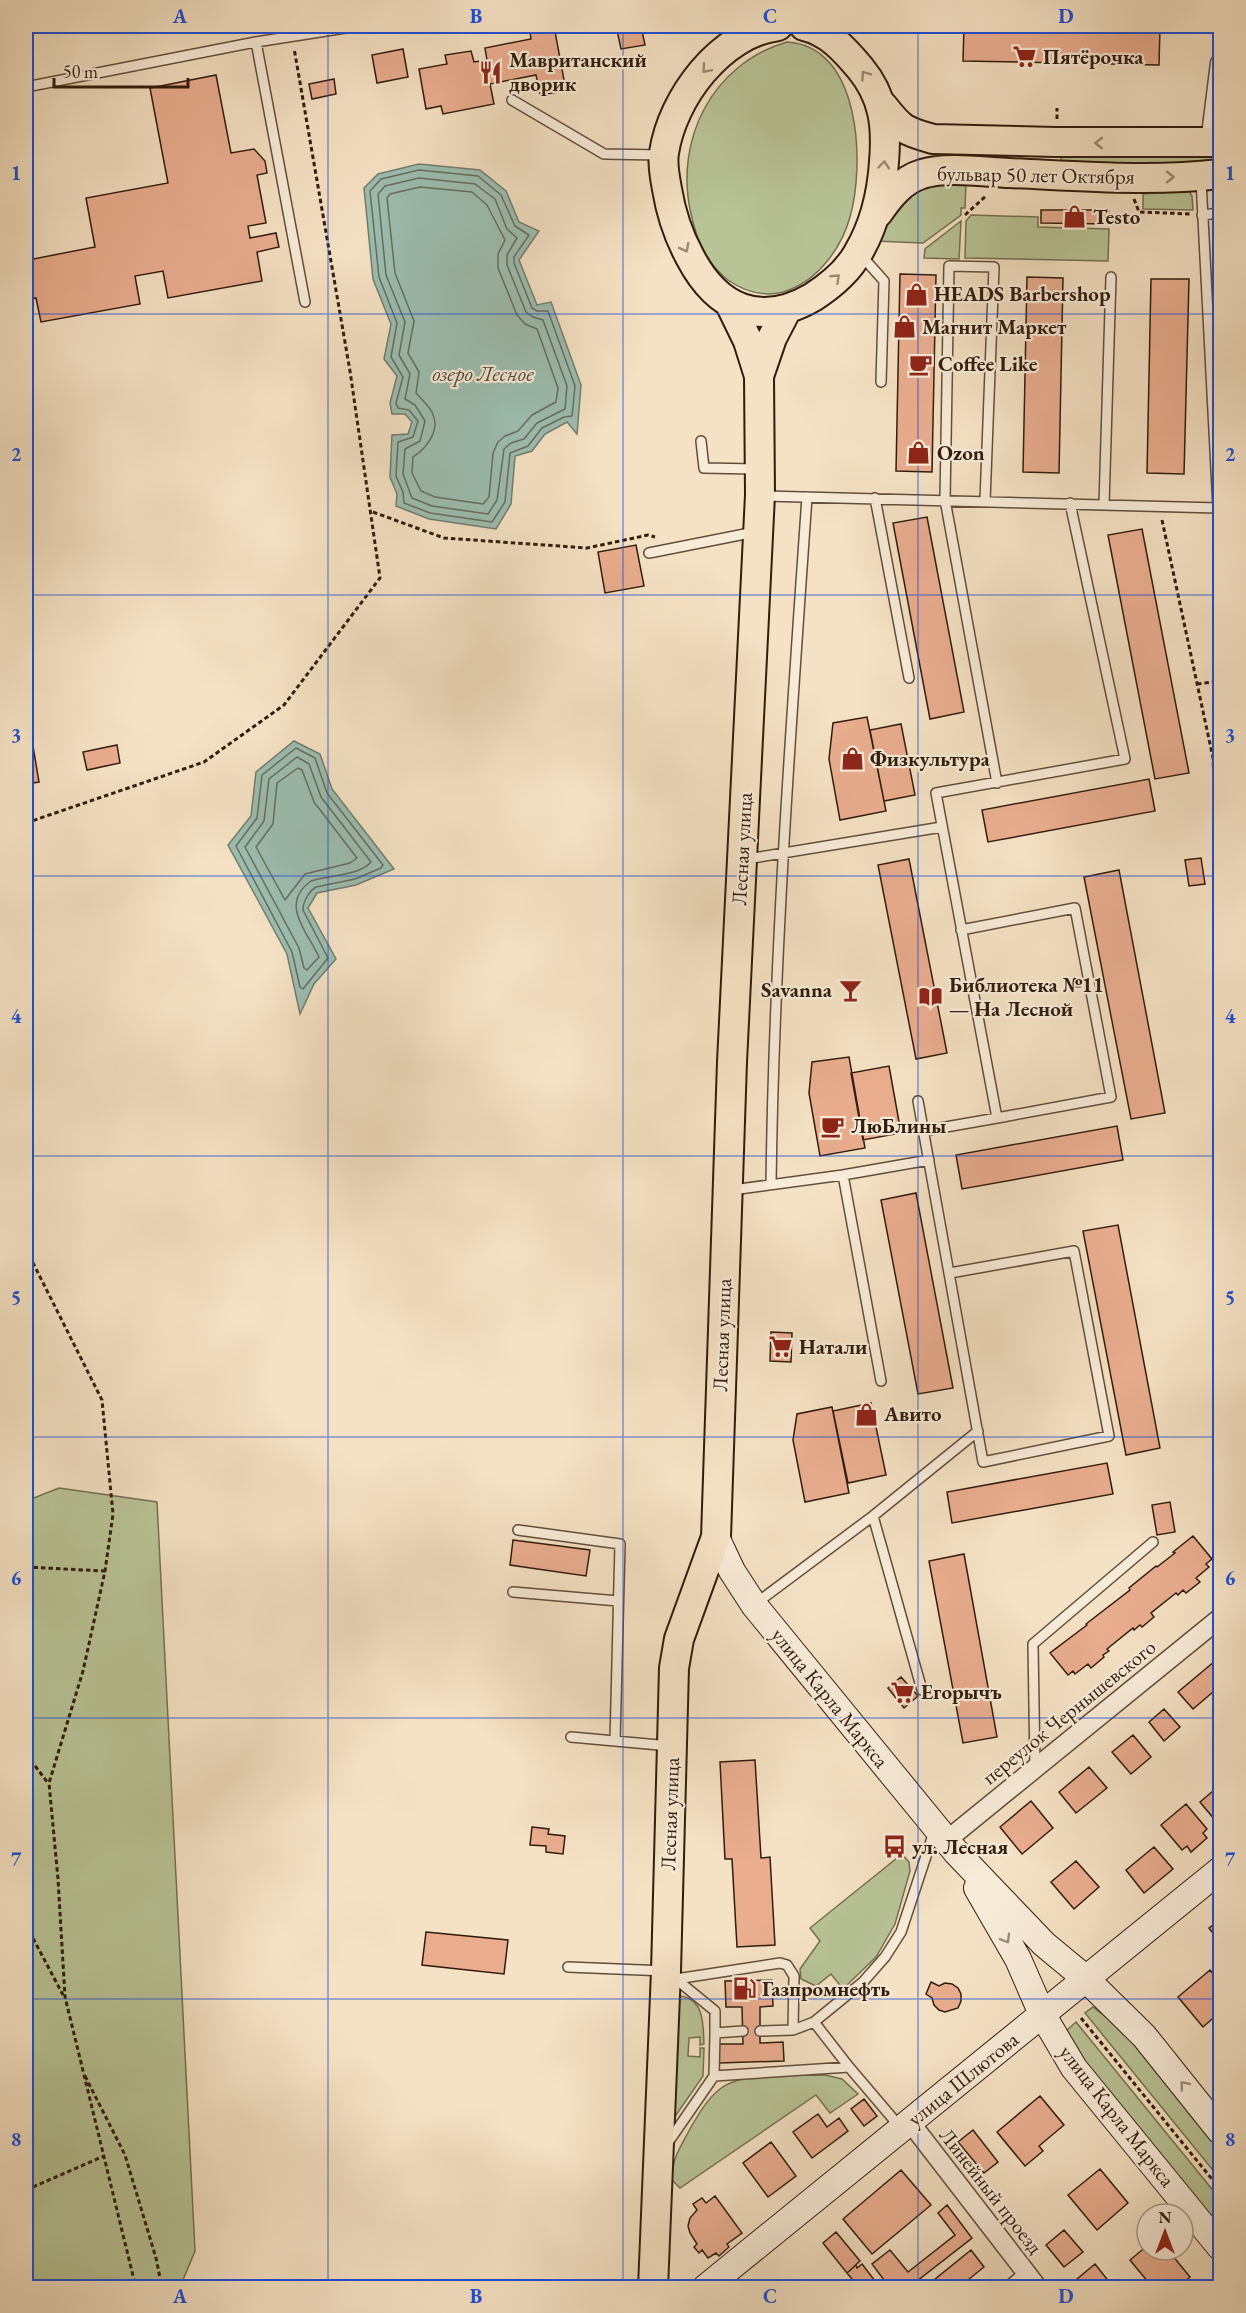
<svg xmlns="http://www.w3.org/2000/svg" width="1246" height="2313" viewBox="0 0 1246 2313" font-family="'EB Garamond',serif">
	<rect width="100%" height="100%" fill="#f5e2c4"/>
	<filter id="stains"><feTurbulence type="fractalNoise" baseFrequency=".00333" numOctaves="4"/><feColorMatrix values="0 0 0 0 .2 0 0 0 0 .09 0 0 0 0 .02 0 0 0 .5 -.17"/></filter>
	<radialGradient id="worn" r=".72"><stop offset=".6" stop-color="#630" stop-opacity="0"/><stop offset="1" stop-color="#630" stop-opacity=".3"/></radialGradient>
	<path fill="#b8c496" stroke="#747052" stroke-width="1.5" d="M787,42C861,46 865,164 850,217C841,249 817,282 783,292C763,297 745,292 728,280C707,264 696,238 691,214C674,140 712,64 787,42Z
		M1220,152V164L1061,163V153Z
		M966,183L965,208H961V215L923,243L875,241L880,226L920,186Z
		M1171,191H1189L1192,196L1193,210L1143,209V194Z
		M971,215L1038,217V227L1109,229L1108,261L965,258L966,221Z
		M961,221L959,259L924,258L925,249Z
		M59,1488L157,1502L195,2251L180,2287H26V1501Z
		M902,1854L909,1862L910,1871L895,1924L876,1957L843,1989L831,1974L816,1986L801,1979L800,1969L820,1941L810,1928Z
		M680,1996C705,1999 703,2026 704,2044L700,2045V2037L689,2038L688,2056L700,2057V2048H704L703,2076L672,2121L678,1998Z
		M1093,2007L1131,2036L1220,2146V2179L1085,2013Z
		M1076,2022L1220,2199V2232L1067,2039V2030Z
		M825,2075L842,2079L858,2094L830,2113L816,2095L680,2188L672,2180C672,2158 680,2148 690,2129C698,2115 707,2099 720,2089C743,2071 796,2076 825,2075Z"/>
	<path fill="#9cbeb1" stroke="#717d6f" stroke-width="1.5" d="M419,164L480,170L506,191L519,222L539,231L519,260L537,305L551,302L581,385L577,434L567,422L545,434L532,451L515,456L511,504L496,529L429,519L396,506L397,494L390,477L392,435L408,434L412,422L405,414H392L390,403L397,376L384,359L391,324L373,279L364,188L378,174Z
		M294,741L320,754L332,789L394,869L356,885L317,893L308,908L336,959L314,984L300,1014L287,954L228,845L251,816L256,772Z"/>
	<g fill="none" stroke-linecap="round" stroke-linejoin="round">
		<path stroke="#666d5f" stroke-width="1.5" d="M419,170L478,176L501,195L515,226L529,235L514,257V263L532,308L537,311H548L575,386L572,416L564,417L542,428L528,446L510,453L505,502L492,522L430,513L404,503L403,492L396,476L398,442L413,437L418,421L409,410L398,408L396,403L403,377L391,357L397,323L379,277L370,191L381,179Z
			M419,178L475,184L495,199L507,229L517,238L507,255V265L526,312L533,317L543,320L567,386L565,409L537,423L524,439L511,443L504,449L497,500L488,514L432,506L412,498L403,474L405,449L420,441L425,421L415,405L405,399L410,374L399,355L405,322L386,275L378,194L385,186Z
			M420,187L472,192L487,205L505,240L498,254V268L517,315L525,324L537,329L558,388L556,402L532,415L518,431L505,436L498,442L493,453L489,497L483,504L435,497L421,491L412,473L413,457C427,448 441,430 432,412C428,405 421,399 416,393L419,372L408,353L414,321L395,273L387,198L390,194Z
			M296,748L315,758L327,793L383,865L381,868L355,879L316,887C309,891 303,902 303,910L328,958L303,989L300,987L292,952L236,846L257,818L262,775Z
			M297,757L309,764L321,797L371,862C359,876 329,875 311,881C279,904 307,931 319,957L307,970L304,968L299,948L245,847L264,821L269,779Z
			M298,768L302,770L314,802L357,858L350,863L305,874L285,900L256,847L273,824L277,783Z"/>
	</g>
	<path fill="#eaae8f" stroke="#311c0d" stroke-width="1.5" d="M529,26H554L566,91L540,95L536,75L490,84L494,104L443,114L441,106L426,109L419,69L447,64L445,55L471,51L474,62L487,60L485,48L531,39Z
		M616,26H641L645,45L621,49Z
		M964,26L1160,28L1159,65L963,61Z
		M403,49L408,77L377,83L372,55Z
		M216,75L231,153L254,149L265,161L267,173L257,175L266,223L248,226L250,238L276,233L279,247L257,252L262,281L168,298L163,271L135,276L140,304L41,322L36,298L26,300V271H30L28,260L95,247L86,198L168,183L150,88Z
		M334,79L336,94L312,99L309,84Z
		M1041,210H1109V224L1041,223Z
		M900,274L936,275L932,472L896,471Z
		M1027,277L1063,278L1059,473L1023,472Z
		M1151,279H1189L1184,474L1147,473Z
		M927,517L964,712L930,719L893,523Z
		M1142,529L1189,773L1155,779L1108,535Z
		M636,545L644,586L605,593L598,552Z
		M867,717L886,811L840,820L829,759L833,723Z
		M29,722L39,782L26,784V723Z
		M901,724L915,795L884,801L870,730Z
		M117,745L120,763L87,770L83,752Z
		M1149,779L1155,811L988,842L982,810Z
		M1201,858L1205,884L1189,886L1185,860Z
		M909,859L947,1053L916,1059L878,865Z
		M1119,870L1165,1113L1131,1119L1084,877Z
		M849,1057L865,1148L820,1156L809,1093L812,1062Z
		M889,1066L901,1133L863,1140L851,1073Z
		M1117,1126L1123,1160L962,1189L956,1155Z
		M916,1193L953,1388L918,1394L881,1200Z
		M1118,1225L1160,1448L1126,1455L1083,1231Z
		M771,1332L792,1333L791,1362L770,1361Z
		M871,1403L886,1475L848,1483L833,1411Z
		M832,1407L849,1493L805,1502L793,1440L797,1414Z
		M1107,1463L1113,1494L952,1523L947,1492Z
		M1170,1502L1175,1532L1157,1535L1152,1505Z
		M1193,1536L1212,1559L1206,1564L1209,1567L1196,1578L1200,1582L1186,1593L1183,1590L1178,1595L1176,1593L1151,1613L1154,1617L1142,1627L1140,1625L1134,1630L1133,1628L1107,1649L1109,1651L1103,1655L1104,1657L1091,1668L1088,1664L1075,1674L1073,1671L1068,1675L1050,1653L1087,1625L1086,1624L1130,1590L1129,1588L1156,1566L1157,1567L1175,1553L1173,1552Z
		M513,1540L590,1550L586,1576L510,1565Z
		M964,1554L997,1737L963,1743L929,1561Z
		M1215,1661L1220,1668V1686L1193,1709L1178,1692Z
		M901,1677L918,1696L904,1708L888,1688Z
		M1164,1709L1180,1727L1164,1741L1149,1722Z
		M1133,1735L1151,1757L1131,1774L1112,1752Z
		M755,1760L761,1858L770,1857L775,1945L737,1947L732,1859H725L720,1762Z
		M1089,1767L1107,1788L1076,1813L1059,1792Z
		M1220,1785V1824L1219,1825L1200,1802Z
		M1031,1801L1053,1828L1022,1854L1000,1827Z
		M1186,1804L1207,1829L1203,1833L1207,1838L1191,1852L1187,1846L1182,1850L1161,1825Z
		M532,1827L549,1829L548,1834L565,1836L563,1854L546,1852V1846L530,1845Z
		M1154,1847L1173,1869L1144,1893L1126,1870Z
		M1076,1861L1099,1887L1074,1909L1051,1882Z
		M1220,1919V1942L1209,1928Z
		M426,1932L508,1940L504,1974L422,1965Z
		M1210,1970L1220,1983V2012L1203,2027L1178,1997Z
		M772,1980L773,2006L760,2007V2043L783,2042L784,2061L719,2063V2044H743L742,2007H726L725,1981Z
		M931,1982L939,1986L945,1983L952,1984L958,1988L961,1994V2001L958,2008L945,2012L939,2010L934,2005L932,1998L926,1994Z
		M1040,2096L1064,2125L1039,2146L1043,2151L1025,2166L997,2132Z
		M864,2099L877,2116L864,2126L851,2109Z
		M818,2114L827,2127L839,2118L848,2131L812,2158L793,2132Z
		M973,2130L998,2162L984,2173L958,2142Z
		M771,2142L796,2176L768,2197L743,2163Z
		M1100,2169L1128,2203L1097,2230L1068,2195Z
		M901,2170L931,2205L872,2254L843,2219Z
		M715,2196L742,2233L727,2244L729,2247L719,2256L716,2253L708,2258L702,2250L699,2253L694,2247L697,2244L690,2233L688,2226L690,2218L697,2210L693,2204L702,2198L706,2203Z
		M947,2205L972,2238L908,2288H890L872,2264L890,2250L908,2272L955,2235L938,2213Z
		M1064,2230L1083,2252L1064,2267L1046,2245Z
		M836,2232L860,2261L847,2273L823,2243Z
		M1147,2246V2250H1168L1190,2277L1178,2288H1153L1130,2260Z
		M971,2250L984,2267L958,2288H924Z
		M862,2264L875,2281L868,2288H855L857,2285L847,2273L856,2265L857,2268Z
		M1095,2264L1114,2288H1072L1070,2285Z"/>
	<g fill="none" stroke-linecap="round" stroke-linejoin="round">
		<defs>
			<path id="service" d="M256,42L305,302
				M26,87L256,42L358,26
				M512,100L604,154L661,155
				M1201,180L1218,508L1220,519
				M1202,215L1220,213
				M860,254L884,281L881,382
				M701,441L704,468L755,469
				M765,496L1218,508
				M875,498L909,678
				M985,501L994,267L949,266L945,500L997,783
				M1104,504L1111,277
				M649,553L755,532
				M747,859L942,827
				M961,930L1075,908L1111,1097L997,1118
				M918,1101L983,1462L1109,1436L1074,1251L950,1273
				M923,1131L997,1118L936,793L1125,759L1070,503
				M843,1175L881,1381
				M771,1184C774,955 791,726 807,497
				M732,1190L843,1175L929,1160
				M873,1516L922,1690
				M518,1530L620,1544L615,1741
				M513,1592L618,1601
				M755,1604L873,1516L978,1431
				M571,1737L670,1746
				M1035,1769L1033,1644L1153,1542
				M568,1967L666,1971L715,2011V2033L743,2031
				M676,1979L780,1963L787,1965L794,1976L793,2030
				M814,2022L863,1982L885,1957L901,1932L934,1832
				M760,2031L793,2030L814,2022L849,2067
				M715,2033L714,2076L849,2067L900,2127
				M667,2144L714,2076"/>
			<path id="minor" d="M1210,143L1220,63
				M947,1840L1220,1618
				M910,2122L1038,2288
				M1013,2288L1028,2275"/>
			<path id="secondary" d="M716,1537L732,1571L754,1605L956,1852L1044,1944L1085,1978L1144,2036L1220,2131
				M977,1888L1018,1959L1042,2014L1074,2068L1220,2247
				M705,2288L1220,1870"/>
			<path id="primary" d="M778,26C721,33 672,98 664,153C662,164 665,178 667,189C671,214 678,235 690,257C717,309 760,328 813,297C830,286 848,271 858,253C874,226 882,192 884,162C887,126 884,97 860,68C844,49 829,32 804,26
				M883,106C901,129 904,131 933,139L1056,142H1220
				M878,213C889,197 902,180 922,174C946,166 984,172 1009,173C1079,176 1151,182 1220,174
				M759,376L772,338L787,309
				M653,2288L666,1971L674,1668L679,1639L716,1537L732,1062L760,495L759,376L748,341L730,304"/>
		</defs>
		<use href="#service" stroke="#624e3b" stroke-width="12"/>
		<use href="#minor" stroke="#624e3b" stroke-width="21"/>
		<use href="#secondary" stroke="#311c0d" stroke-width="28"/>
		<use href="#primary" stroke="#311c0d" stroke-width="32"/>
		<path stroke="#311c0d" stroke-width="3" stroke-dasharray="4.5 3" stroke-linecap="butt" d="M1057,119V108
			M1134,199L1139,212L1191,214
			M965,215L987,195
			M373,512L444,538L587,548L648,535L655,537
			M1162,520L1213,758L1218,894
			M1197,684L1220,681
			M26,823L204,762L284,705L380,578L350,371L294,48
			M26,1249L102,1400L113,1514L105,1571L83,1671L49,1783L58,1879L65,1997L136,2288
			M26,1567L105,1571
			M26,1754L48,1783
			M26,1925L63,1995
			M1081,2018L1220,2189
			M85,2076L125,2155L156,2258L162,2288
			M26,2190L104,2156"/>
		<use href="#service" stroke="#f8ecd9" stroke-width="9"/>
		<use href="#minor" stroke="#f8ecd9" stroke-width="18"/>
		<use href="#secondary" stroke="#f8ecd9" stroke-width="26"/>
		<use href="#primary" stroke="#f5e2c4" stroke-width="28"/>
	</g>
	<defs><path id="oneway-chevron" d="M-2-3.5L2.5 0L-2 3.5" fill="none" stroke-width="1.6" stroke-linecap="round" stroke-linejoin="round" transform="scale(1.5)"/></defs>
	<g stroke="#9d8972">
		<use href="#oneway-chevron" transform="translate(706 69) rotate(131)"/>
		<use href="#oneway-chevron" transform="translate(865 75) rotate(-125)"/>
		<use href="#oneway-chevron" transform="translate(1099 143) rotate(-180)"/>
		<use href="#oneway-chevron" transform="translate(884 165) rotate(-85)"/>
		<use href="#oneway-chevron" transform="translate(1170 177)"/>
		<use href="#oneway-chevron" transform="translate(685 248) rotate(62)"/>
		<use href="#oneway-chevron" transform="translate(836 278) rotate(-43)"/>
	</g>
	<g stroke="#9e8e7d">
		<use href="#oneway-chevron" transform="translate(1006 1939) rotate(60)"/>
		<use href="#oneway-chevron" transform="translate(1184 2085) rotate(-129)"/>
	</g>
	<path fill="none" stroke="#1d4ed8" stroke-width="1.5" stroke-opacity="0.55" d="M328,26V2288M623,26V2288M918,26V2288M26,314H1220M26,595H1220M26,876H1220M26,1156H1220M26,1437H1220M26,1718H1220M26,1999H1220"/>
	<defs>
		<symbol id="supermarket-bare" viewBox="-9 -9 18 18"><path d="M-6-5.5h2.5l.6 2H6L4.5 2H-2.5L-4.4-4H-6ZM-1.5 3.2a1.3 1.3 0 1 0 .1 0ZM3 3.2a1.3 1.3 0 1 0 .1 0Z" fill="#8f2418" stroke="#f8ecd9" stroke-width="2.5" paint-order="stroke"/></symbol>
		<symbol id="restaurant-bare" viewBox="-9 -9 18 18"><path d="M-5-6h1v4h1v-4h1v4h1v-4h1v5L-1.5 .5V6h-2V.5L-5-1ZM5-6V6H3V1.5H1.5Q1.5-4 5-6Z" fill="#8f2418" stroke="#f8ecd9" stroke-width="2.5" paint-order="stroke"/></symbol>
		<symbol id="shop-bare" viewBox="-9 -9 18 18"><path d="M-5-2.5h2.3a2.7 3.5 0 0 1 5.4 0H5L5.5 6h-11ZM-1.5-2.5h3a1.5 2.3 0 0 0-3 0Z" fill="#8f2418" stroke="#f8ecd9" stroke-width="2.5" paint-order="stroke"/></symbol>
		<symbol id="cafe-bare" viewBox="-9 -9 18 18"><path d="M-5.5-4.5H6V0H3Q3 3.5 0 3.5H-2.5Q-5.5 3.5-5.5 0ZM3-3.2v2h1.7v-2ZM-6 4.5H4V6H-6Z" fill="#8f2418" stroke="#f8ecd9" stroke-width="2.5" paint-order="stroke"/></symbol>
		<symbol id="bar-bare" viewBox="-9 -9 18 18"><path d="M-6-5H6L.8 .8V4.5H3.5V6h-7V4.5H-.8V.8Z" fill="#8f2418" stroke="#f8ecd9" stroke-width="2.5" paint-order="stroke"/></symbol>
		<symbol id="library-bare" viewBox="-9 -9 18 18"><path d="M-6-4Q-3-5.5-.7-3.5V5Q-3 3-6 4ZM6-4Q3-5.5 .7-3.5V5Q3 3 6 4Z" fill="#8f2418" stroke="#f8ecd9" stroke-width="2.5" paint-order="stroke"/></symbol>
		<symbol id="bus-bare" viewBox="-9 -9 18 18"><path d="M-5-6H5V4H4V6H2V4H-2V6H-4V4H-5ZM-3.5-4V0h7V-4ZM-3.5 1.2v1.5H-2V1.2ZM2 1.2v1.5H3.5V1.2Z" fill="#8f2418" stroke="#f8ecd9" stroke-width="2.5" paint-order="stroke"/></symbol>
		<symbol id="fuel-bare" viewBox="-9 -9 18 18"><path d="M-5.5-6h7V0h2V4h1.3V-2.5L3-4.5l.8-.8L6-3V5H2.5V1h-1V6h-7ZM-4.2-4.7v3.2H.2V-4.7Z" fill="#8f2418" stroke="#f8ecd9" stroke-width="2.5" paint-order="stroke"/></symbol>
	</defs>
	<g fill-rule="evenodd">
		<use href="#supermarket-bare" x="1008" y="40" width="33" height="33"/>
		<use href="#restaurant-bare" x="474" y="56" width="33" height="33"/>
		<use href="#shop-bare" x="1058" y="200" width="33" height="33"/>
		<use href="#shop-bare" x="900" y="278" width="33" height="33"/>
		<use href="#shop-bare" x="888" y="310" width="33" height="33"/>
		<use href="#cafe-bare" x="904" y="348" width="33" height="33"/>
		<use href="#shop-bare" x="902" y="436" width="33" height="33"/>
		<use href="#shop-bare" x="836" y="742" width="33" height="33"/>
		<use href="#bar-bare" x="834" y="974" width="33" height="33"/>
		<use href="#library-bare" x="914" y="980" width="33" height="33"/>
		<use href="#cafe-bare" x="816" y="1110" width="33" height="33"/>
		<use href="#supermarket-bare" x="764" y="1330" width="33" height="33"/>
		<use href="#shop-bare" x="850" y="1398" width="33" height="33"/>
		<use href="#supermarket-bare" x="886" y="1676" width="33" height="33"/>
		<use href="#bus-bare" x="878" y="1830" width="33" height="33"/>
		<use href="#fuel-bare" x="728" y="1972" width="33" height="33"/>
	</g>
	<g text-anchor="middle" stroke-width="4.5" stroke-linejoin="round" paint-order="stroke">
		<g font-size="21" font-weight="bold" fill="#311c0d" stroke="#f8ecd9" text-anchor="start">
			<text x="1043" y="64">Пятёрочка</text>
			<text x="509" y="67">Мавританский<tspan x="509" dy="24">дворик</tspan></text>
			<text x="1093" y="224">Testo</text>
			<text x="934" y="301">HEADS Barbershop</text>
			<text x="922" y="334">Магнит Маркет</text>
			<text x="938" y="371">Coffee Like</text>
			<text x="937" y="460">Ozon</text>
			<text x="870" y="766">Физкультура</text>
			<text x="949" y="992">Библиотека №11<tspan x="949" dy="24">— На Лесной</tspan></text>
			<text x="832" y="997" text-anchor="end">Savanna</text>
			<text x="851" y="1133">ЛюБлины</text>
			<text x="799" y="1354">Натали</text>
			<text x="884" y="1421">Авито</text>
			<text x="921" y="1699">Егорычъ</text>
			<text x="912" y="1854">ул. Лесная</text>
			<text x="762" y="1996">Газпромнефть</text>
		</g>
		<g font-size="21" fill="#311c0d" stroke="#f8ecd9">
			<text transform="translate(1036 175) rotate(1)" y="7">бульвар 50 лет Октября</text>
			<text transform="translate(742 849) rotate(-87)" y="7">Лесная улица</text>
			<text transform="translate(722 1335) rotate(-88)" y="7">Лесная улица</text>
			<text transform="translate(830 1698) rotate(51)" y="7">улица Карла Маркса</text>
			<text transform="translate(1069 1712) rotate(-39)" y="7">переулок Чернышевского</text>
			<text transform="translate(670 1814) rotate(-88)" y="7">Лесная улица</text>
			<text transform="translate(963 2079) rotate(-39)" y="7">улица Шлютова</text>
			<text transform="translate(1117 2116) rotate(52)" y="7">улица Карла Маркса</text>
			<text transform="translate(991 2191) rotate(52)" y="7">Линейный проезд</text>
		</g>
		<g font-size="22" font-style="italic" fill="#514d3e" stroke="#f8ecd9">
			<text x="483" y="381">озеро Лесное</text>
		</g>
	</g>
	<rect width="1246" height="2313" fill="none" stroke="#f5e2c4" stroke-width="66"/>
	<g transform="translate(1165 2232)"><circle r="28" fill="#f8ecd9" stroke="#a89987" stroke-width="1.5"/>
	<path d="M0-4.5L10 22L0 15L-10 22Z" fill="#8f2418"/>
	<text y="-9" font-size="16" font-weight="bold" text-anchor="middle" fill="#311c0d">N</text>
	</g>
	<path d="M54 78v9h134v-9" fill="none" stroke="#311c0d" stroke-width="3"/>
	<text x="63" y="78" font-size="18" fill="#311c0d" stroke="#f8ecd9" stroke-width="4.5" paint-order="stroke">50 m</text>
	<rect x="33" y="33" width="1180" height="2247" fill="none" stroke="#1d4ed8" stroke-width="2"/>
	<g font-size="20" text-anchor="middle" font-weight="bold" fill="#1d4ed8">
		<text x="180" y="23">A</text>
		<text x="476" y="23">B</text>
		<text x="770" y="23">C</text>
		<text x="1066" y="23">D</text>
		<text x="16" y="180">1</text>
		<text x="1230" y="180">1</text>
		<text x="16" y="461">2</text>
		<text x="1230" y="461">2</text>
		<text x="16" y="742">3</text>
		<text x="1230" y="742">3</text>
		<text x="16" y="1023">4</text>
		<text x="1230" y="1023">4</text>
		<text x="16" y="1304">5</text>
		<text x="1230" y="1304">5</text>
		<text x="16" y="1585">6</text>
		<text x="1230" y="1585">6</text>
		<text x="16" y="1866">7</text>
		<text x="1230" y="1866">7</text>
		<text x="16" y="2146">8</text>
		<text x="1230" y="2146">8</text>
		<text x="180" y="2303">A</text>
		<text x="476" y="2303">B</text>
		<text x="770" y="2303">C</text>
		<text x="1066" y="2303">D</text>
	</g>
	<rect width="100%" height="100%" filter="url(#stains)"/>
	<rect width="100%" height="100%" fill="url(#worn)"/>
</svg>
